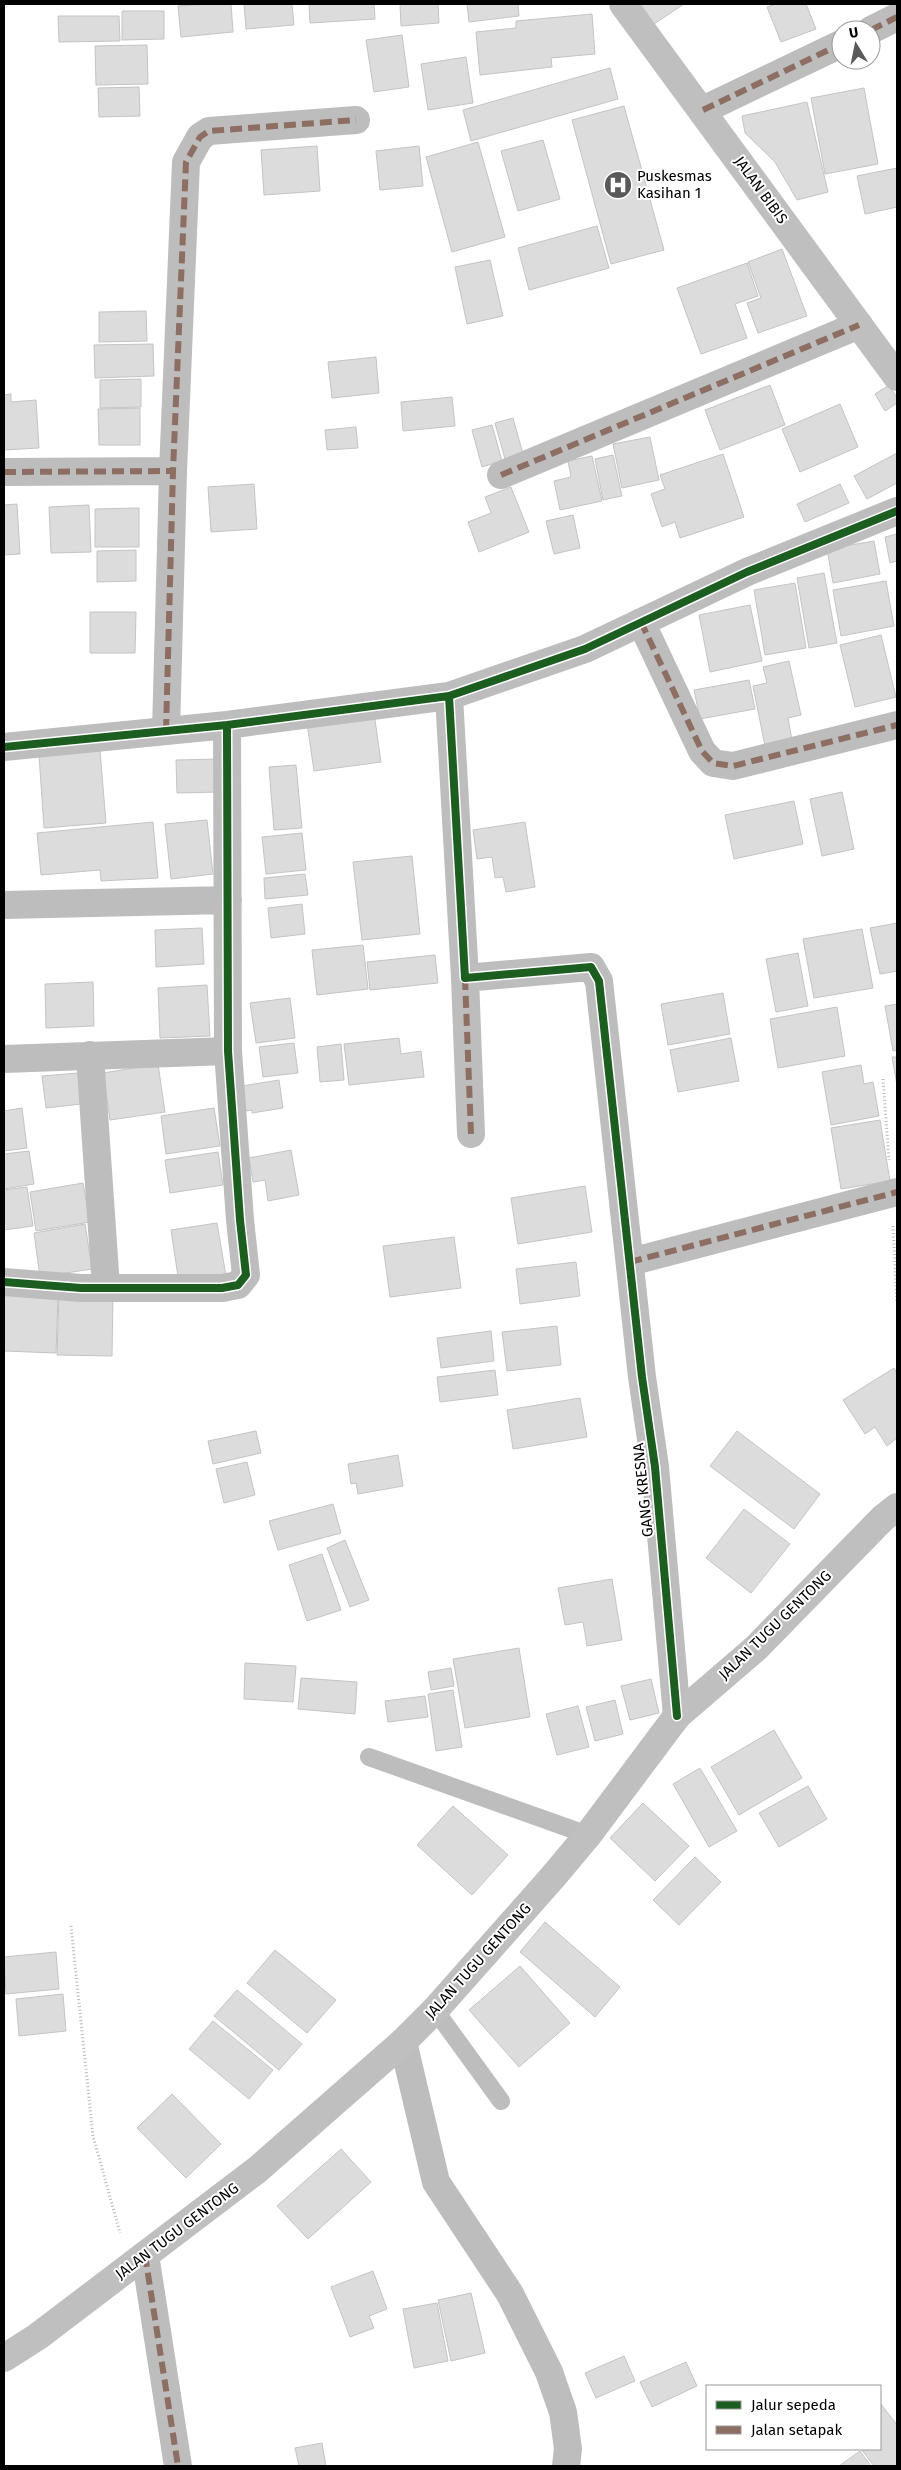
<svg xmlns="http://www.w3.org/2000/svg" width="901" height="2470" viewBox="0 0 901 2470" font-family="'Fira Sans',sans-serif">
	<rect width="100%" height="100%" fill="#fff"/>
	<path fill="#dcdcdc" stroke="#c4c4c4" d="M211,4H231L233,32L181,37L178,6Z
		M244,4H292L294,25L246,29Z
		M309,4H374L375,19L310,23Z
		M400,4H438L439,23L401,26Z
		M467,4H518L519,16L469,22Z
		M642,4H684L654,24L641,5Z
		M776,4H806L816,29L781,42L767,7Z
		M122,11H164V39L122,40Z
		M592,14L595,54L551,58L552,67L480,75L476,32L516,28V21Z
		M58,16H119L120,41L59,42Z
		M402,35L409,87L374,92L366,40Z
		M147,45L148,84L96,85L95,46Z
		M466,57L473,103L428,110L421,64Z
		M610,68L618,99L471,141L463,110Z
		M139,87L140,116L99,117L98,88Z
		M864,88L878,164L825,174L811,98Z
		M807,102L828,192L797,200L775,162L745,133L742,116Z
		M624,106L664,250L611,264L572,120Z
		M543,140L560,199L518,211L501,151Z
		M478,142L505,237L452,252L426,157Z
		M317,146L320,191L264,195L261,150Z
		M419,146L423,186L380,190L376,151Z
		M897,168V207L865,214L857,176Z
		M597,226L609,268L529,290L518,248Z
		M782,249L807,316L758,333L747,303L761,298L748,262Z
		M490,260L503,316L467,324L455,267Z
		M747,263L758,296L735,304L747,338L701,354L677,288Z
		M146,311L147,341L99,342V312Z
		M153,344L154,376L95,378L94,345Z
		M376,357L379,393L332,398L328,362Z
		M141,379V407L100,408V380Z
		M770,385L785,425L720,450L705,410Z
		M889,385L897,398V403L885,411L875,394Z
		M11,394V402L36,400L39,448L4,450V395Z
		M452,397L455,426L403,431L401,402Z
		M840,404L858,447L800,472L782,429Z
		M140,408V445H99L98,409Z
		M513,418L523,454L505,459L495,423Z
		M492,425L502,461L482,467L472,430Z
		M356,427L358,448L327,450L325,430Z
		M650,437L659,480L622,488L613,444Z
		M897,453V483L867,499L854,476Z
		M723,454L744,517L680,538L675,522L662,527L651,494L665,489L660,475Z
		M613,455L622,496L603,500L595,459Z
		M592,456L602,501L560,510L554,481L571,477L568,461Z
		M254,484L257,529L211,532L208,487Z
		M840,484L849,503L805,522L797,504Z
		M511,487L529,532L479,552L468,522L491,513L485,497Z
		M17,504L20,554L4,555V505Z
		M89,505L91,552L51,553L49,507Z
		M139,508V547H95V509Z
		M573,515L580,548L554,554L546,521Z
		M897,534V561L890,563L885,537Z
		M874,541L880,574L833,583L827,549Z
		M136,550V581L97,582V551Z
		M824,573L837,643L809,648L797,578Z
		M886,581L894,626L841,636L833,590Z
		M795,583L806,648L765,655L754,590Z
		M750,605L762,661L710,672L699,615Z
		M90,612H136L135,653H90Z
		M881,635L896,697L855,707L840,645Z
		M789,661L801,715L788,718L792,740L765,746L753,686L767,683L763,667Z
		M749,680L755,709L700,719L694,690Z
		M374,713L381,762L314,771L307,723Z
		M100,750L106,823L44,828L39,755Z
		M219,759V792L177,793L176,760Z
		M296,765L302,828L274,830L269,767Z
		M842,792L854,849L822,856L810,799Z
		M794,801L803,844L734,859L725,815Z
		M207,820L213,874L171,879L165,824Z
		M153,822L158,878L101,881L100,870L41,875L37,833Z
		M525,822L535,887L506,892L503,877L495,878L492,857L477,859L473,830Z
		M302,833L306,870L266,874L262,837Z
		M412,856L420,934L362,940L353,862Z
		M305,874L308,895L265,899L264,878Z
		M302,904L305,934L271,938L268,908Z
		M897,923V971L880,974L870,928Z
		M202,928L204,964L156,967L155,930Z
		M862,929L873,988L814,998L803,939Z
		M363,945L368,989L317,995L312,950Z
		M798,953L808,1006L776,1012L766,959Z
		M435,955L438,983L370,990L367,962Z
		M93,982L94,1026L46,1028L45,984Z
		M207,985L210,1036L160,1038L158,988Z
		M723,993L730,1034L668,1045L661,1004Z
		M290,998L295,1038L256,1043L250,1003Z
		M897,1004V1050L893,1051L885,1006Z
		M837,1007L845,1056L778,1068L770,1019Z
		M399,1038L401,1054L421,1051L424,1077L349,1085L344,1044Z
		M731,1038L739,1081L678,1092L670,1050Z
		M294,1043L298,1073L263,1077L259,1047Z
		M341,1044L344,1080L320,1082L317,1047Z
		M892,1057H897V1085Z
		M158,1064L165,1112L110,1120L103,1073Z
		M861,1065L864,1084L873,1082L879,1116L831,1125L822,1072Z
		M78,1073L81,1104L46,1108L42,1076Z
		M279,1080L283,1108L252,1113V1110L246,1111L242,1086Z
		M22,1108L27,1148L4,1151V1111Z
		M214,1108L220,1146L166,1154L161,1116Z
		M880,1120L890,1181L841,1189L831,1128Z
		M291,1150L299,1195L268,1201L265,1180L253,1182L249,1158Z
		M29,1151L34,1184L4,1189V1154Z
		M218,1152L223,1185L170,1193L165,1160Z
		M83,1183L90,1222L36,1231L30,1192Z
		M585,1186L592,1232L518,1244L511,1198Z
		M27,1187L33,1226L4,1230V1190Z
		M217,1223L226,1276L179,1283L171,1230Z
		M85,1224L92,1269L40,1277L34,1233Z
		M454,1237L461,1288L390,1297L383,1246Z
		M576,1262L580,1296L520,1304L516,1269Z
		M4,1294L58,1296L56,1353L4,1351Z
		M59,1295L113,1297L112,1356L57,1355Z
		M557,1326L561,1365L507,1371L502,1332Z
		M491,1331L494,1361L441,1368L437,1338Z
		M894,1368L897,1373V1438L887,1446L875,1427L865,1434L843,1400Z
		M495,1370L498,1395L440,1402L437,1377Z
		M580,1398L587,1437L513,1449L507,1410Z
		M256,1431L261,1453L213,1464L208,1441Z
		M737,1431L820,1494L794,1529L710,1466Z
		M398,1455L403,1486L358,1494L356,1483L351,1484L348,1464Z
		M247,1462L255,1495L224,1503L216,1469Z
		M333,1504L341,1533L278,1550L269,1521Z
		M744,1509L790,1544L751,1593L706,1558Z
		M345,1540L369,1600L350,1607L327,1548Z
		M322,1554L341,1610L307,1621L289,1565Z
		M612,1579L622,1640L587,1646L583,1622L565,1625L558,1588Z
		M519,1648L530,1717L465,1728L453,1659Z
		M245,1663L296,1666L293,1702L244,1699Z
		M451,1668L454,1686L431,1690L428,1672Z
		M301,1678L357,1682L355,1714L298,1709Z
		M651,1679L659,1713L630,1720L621,1686Z
		M453,1690L462,1747L436,1751L428,1694Z
		M425,1696L428,1717L388,1722L385,1701Z
		M615,1700L623,1734L595,1741L586,1707Z
		M578,1706L589,1747L557,1755L546,1714Z
		M774,1730L802,1778L739,1815L711,1767Z
		M700,1768L737,1831L709,1847L673,1784Z
		M808,1786L827,1819L779,1847L759,1813Z
		M643,1803L689,1846L655,1881L610,1838Z
		M453,1806L508,1855L472,1895L417,1845Z
		M695,1857L721,1882L679,1925L653,1900Z
		M545,1922L620,1987L595,2017L520,1952Z
		M275,1950L336,2000L307,2033L247,1983Z
		M56,1952L59,1989L6,1994L4,1957Z
		M520,1966L570,2023L519,2067L469,2010Z
		M237,1990L302,2044L279,2070L214,2016Z
		M63,1994L66,2031L19,2036L16,1999Z
		M213,2021L273,2070L249,2099L189,2049Z
		M172,2094L221,2144L186,2178L137,2128Z
		M341,2149L371,2182L308,2239L277,2206Z
		M373,2271L387,2309L369,2316L374,2328L350,2337L331,2287Z
		M471,2293L485,2353L451,2361L438,2300Z
		M437,2303L448,2361L414,2368L403,2309Z
		M624,2356L635,2381L596,2398L585,2373Z
		M686,2362L697,2386L652,2407L640,2382Z
		M881,2404L897,2425V2466H874L861,2449H880Z
		M322,2443L326,2466H299L295,2448Z
		M860,2451L871,2466H839Z"/>
	<g fill="none" stroke-linecap="round" stroke-linejoin="round">
		<path stroke="#b8b8b8" stroke-width="3" stroke-dasharray="1 2.5" stroke-linecap="butt" d="M883,1079L889,1160
			M893,1226L897,1303
			M71,1926L93,2136L120,2233"/>
		<path stroke="#bdbdbd" stroke-width="18" d="M369,1757L588,1835
			M435,2010L501,2101"/>
		<path stroke="#bdbdbd" stroke-width="28" d="M871,30L897,17
			M703,110L841,44
			M4,472L173,471
			M501,475L859,325
			M641,622L702,751L713,763L733,766L897,725
			M449,696L465,978L591,967L599,981L642,1377L655,1467L677,1716
			M166,731L173,471L186,162L200,137L209,131L356,120
			M4,747L227,725L449,696L585,649L747,572L897,511
			M4,905L228,900
			M465,978L471,1134
			M90,1055L106,1287
			M4,1059L228,1051
			M630,1262L897,1192
			M4,1282L81,1288H222L238,1285L246,1275L240,1220L228,1051L227,725
			M403,2042L436,2182L510,2294L549,2372L563,2412L568,2449L566,2466
			M145,2255L178,2466"/>
		<path stroke="#bfbfbf" stroke-width="28" d="M623,4L897,377
			M4,2358L37,2337L257,2170L403,2042L435,2010L552,1878L588,1835L677,1716L756,1648L883,1518L897,1507"/>
		<path stroke="#8d6e63" stroke-width="6" stroke-dasharray="12 6" stroke-linecap="butt" d="M871,30L897,17
			M703,110L841,44
			M4,472L173,471
			M501,475L859,325
			M641,622L702,751L713,763L733,766L897,725
			M166,731L173,471L186,162L200,137L209,131L356,120
			M465,978L471,1134
			M630,1262L897,1192
			M145,2255L178,2466"/>
		<defs>
			<path id="cycleway" d="M449,696L465,978L591,967L599,981L642,1377L655,1467L677,1716
				M4,747L227,725L449,696L585,649L747,572L897,511
				M4,1282L81,1288H222L238,1285L246,1275L240,1220L228,1051L227,725"/>
		</defs>
		<use href="#cycleway" stroke="#fff" stroke-width="11"/>
		<use href="#cycleway" stroke="#1b5e20" stroke-width="8"/>
	</g>
	<defs>
		<symbol id="hospital-disc" viewBox="-11 -11 22 22"><circle r="9.5" fill="#595959" stroke="#fff"/><path d="M-5-5h3v3.5h4V-5h3V5h-3V1.5h-4V5h-3Z" fill="#fff"/></symbol>
	</defs>
	<g fill-rule="evenodd">
		<use href="#hospital-disc" x="602" y="169" width="32" height="32"/>
	</g>
	<g text-anchor="middle" stroke-width="4" stroke-linejoin="round" paint-order="stroke">
		<g font-size="15" fill="#000" stroke="#fff" text-anchor="start">
			<text x="637" y="181">Puskesmas<tspan x="637" dy="17">Kasihan 1</tspan></text>
		</g>
		<g font-size="15" fill="#000" stroke="#fff">
			<text transform="translate(761 190) rotate(54)" y="5">JALAN BIBIS</text>
			<text transform="translate(643 1490) rotate(-96)" y="5">GANG KRESNA</text>
			<text transform="translate(775 1625) rotate(-44)" y="5">JALAN TUGU GENTONG</text>
			<text transform="translate(478 1961) rotate(-48)" y="5">JALAN TUGU GENTONG</text>
			<text transform="translate(177 2231) rotate(-37)" y="5">JALAN TUGU GENTONG</text>
		</g>
	</g>
	<rect width="901" height="2470" fill="none" stroke="#000000" stroke-width="10"/>
	<rect x="706" y="2385" width="175" height="65" fill="#ffffff" stroke="#999999"/>
	<rect x="716" y="2401" width="25" height="8" fill="#1b5e20" stroke="#999999"/>
	<text x="751" y="2410" font-size="15" fill="#000000">Jalur sepeda</text>
	<rect x="716" y="2426" width="25" height="8" fill="#8d6e63" stroke="#999999"/>
	<text x="751" y="2435" font-size="15" fill="#000000">Jalan setapak</text>
	<g transform="translate(856 45) rotate(350)"><circle r="24" fill="#ffffff" stroke="#999999"/>
	<path d="M0-4L9 19L0 12L-9 19Z" fill="#595959"/>
	<text y="-8" font-size="14" font-weight="bold" text-anchor="middle" fill="#000000">U</text>
	</g>
</svg>
